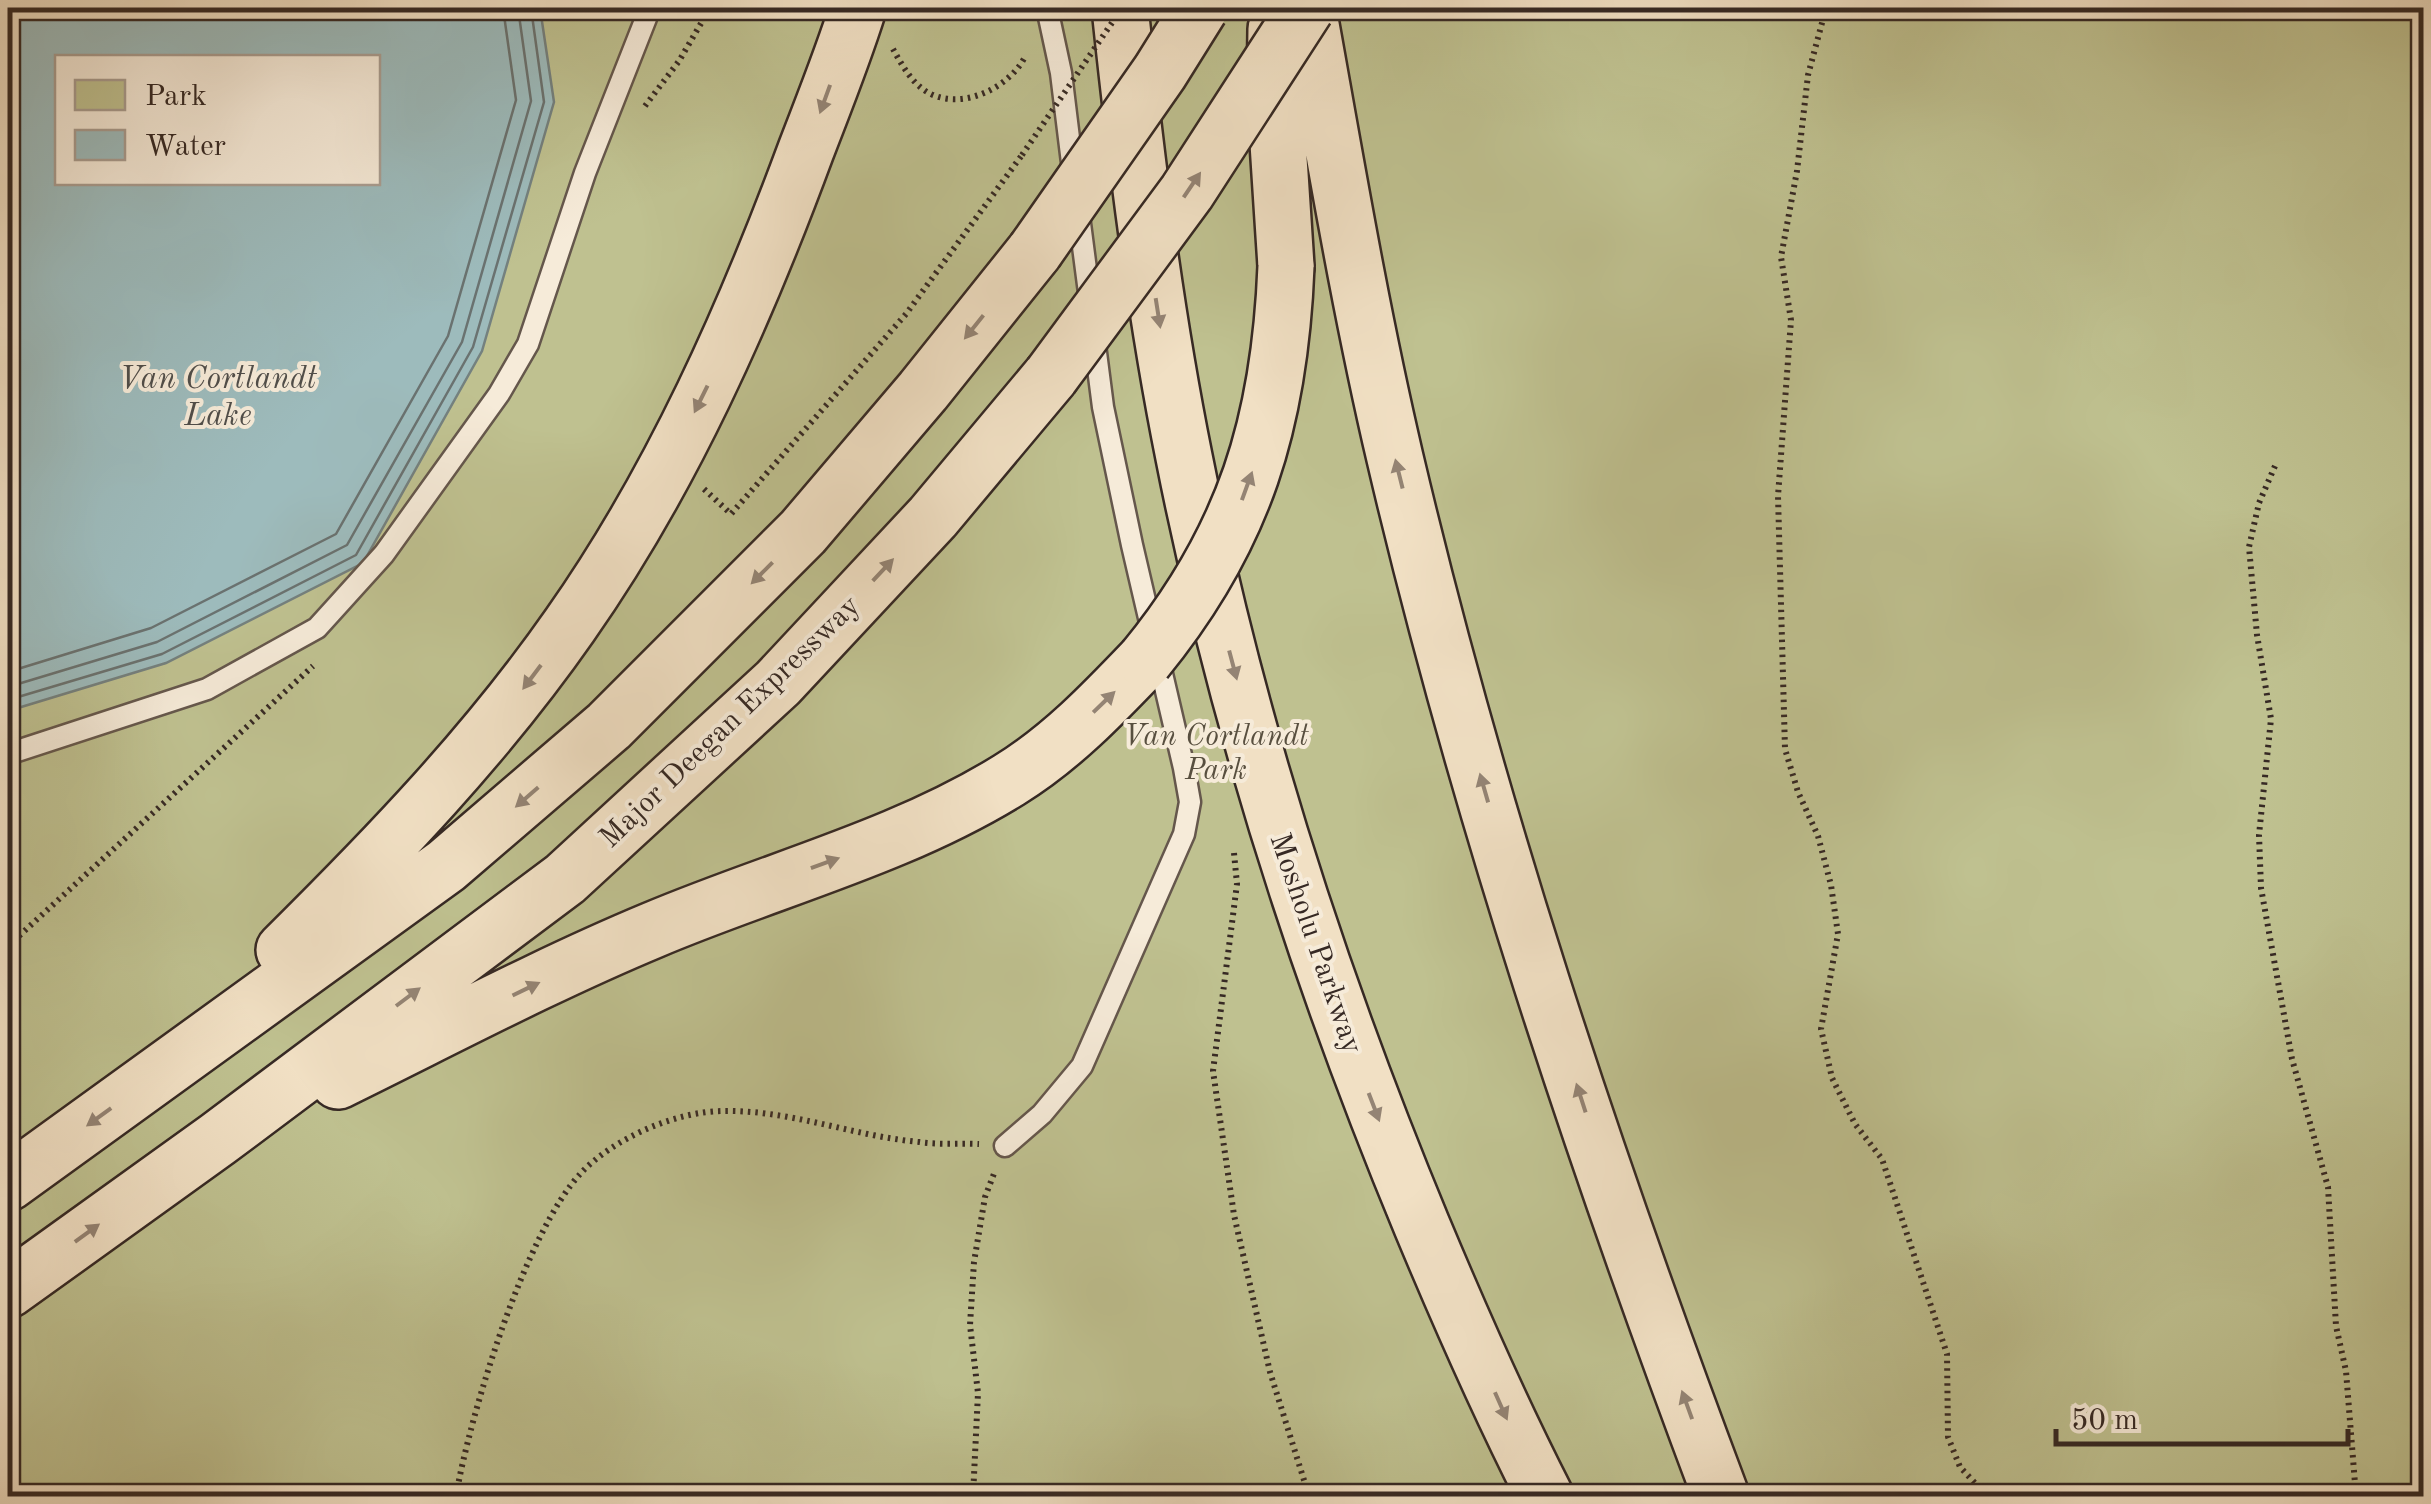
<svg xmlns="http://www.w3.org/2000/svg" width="2431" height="1504" viewBox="0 0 2431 1504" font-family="'Old Standard TT',serif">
	<rect width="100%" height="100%" fill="#f1e0c4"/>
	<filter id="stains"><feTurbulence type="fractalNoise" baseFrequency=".002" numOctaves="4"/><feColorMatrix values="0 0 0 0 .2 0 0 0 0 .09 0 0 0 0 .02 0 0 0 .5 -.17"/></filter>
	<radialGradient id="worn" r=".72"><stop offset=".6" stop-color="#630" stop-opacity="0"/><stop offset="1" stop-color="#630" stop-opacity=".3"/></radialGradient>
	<path fill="#bfc190" stroke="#7a755a" stroke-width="2.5" fill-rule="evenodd" d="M8,8H2423V1496H8ZM58,58H378V182H58Z"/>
	<path fill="#9dbbbc" stroke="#74817f" stroke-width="2.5" fill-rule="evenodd" d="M8,8H540L554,102L482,351L363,563L166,663L8,711ZM58,58H378V182H58Z"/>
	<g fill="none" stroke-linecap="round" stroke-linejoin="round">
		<path stroke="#6a7270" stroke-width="2.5" d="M8,672L151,628L336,534L448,336L516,100L503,8
			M8,687L157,642L347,545L462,342L531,101L518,8
			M8,700L162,654L356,555L473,347L544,102L531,8"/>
		<defs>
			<path id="lane" d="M1047,8L1061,73L1074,179
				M1078,208L1091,308
				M8,754L207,689L317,628L384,554L499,394L528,344L585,173L650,8
				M1005,1146L1042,1114L1082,1066L1184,834L1190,802L1184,768L1132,545L1103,407L1094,337"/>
			<path id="highway" d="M1120,8C1136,158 1154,308 1184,457C1236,720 1319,978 1422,1226C1460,1317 1500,1408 1545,1496
				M1308,8C1335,158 1360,309 1395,458C1478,811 1594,1158 1721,1496
				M1276,29L1275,97L1286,266
				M284,950C387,848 487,744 570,625C672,480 745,315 806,150C824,103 843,56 858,8
				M338,1081C442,1030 545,975 653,930C771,880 899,848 1009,780C1061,748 1103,704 1145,660
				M8,1183L446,866L609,726L803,532L923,391L1035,251
				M8,1290L218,1139L565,879L778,683L933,517L1051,376"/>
		</defs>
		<use href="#lane" stroke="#65574c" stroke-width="25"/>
		<use href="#highway" stroke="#362924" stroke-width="60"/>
		<path stroke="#362924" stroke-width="6" stroke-dasharray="2.5 5" stroke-linecap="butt" d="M1826,8L1808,75L1797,171L1781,257L1791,320L1778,496L1785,749L1798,792L1818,836L1831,885L1838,934L1821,1029L1832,1078L1855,1124L1882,1159L1947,1354L1948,1437L1960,1467L1987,1496
			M893,49C903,67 914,87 933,95C967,109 1011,86 1026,55
			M645,106L679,61L710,8
			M2275,466L2259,503L2249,547L2257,635L2271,719L2259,835L2261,888L2292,1059L2328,1187L2336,1326L2346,1371L2356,1496
			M704,489L731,514L906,314L1022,155
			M1234,853L1237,884L1213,1071L1234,1215L1270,1372L1309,1496
			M8,946L313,666
			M456,1496C470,1415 525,1233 581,1173C614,1138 676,1111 724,1111C791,1110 853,1136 919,1142C939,1145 959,1143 979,1144
			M973,1496L978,1393L970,1325L974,1262L985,1197L995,1171"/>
		<use href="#lane" stroke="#f6ebd9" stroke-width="20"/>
		<use href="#highway" stroke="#f1e0c4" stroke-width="55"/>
		<defs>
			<path id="highway-bridge" d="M1035,251L1160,72L1200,8
				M1051,376L1187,192L1306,8
				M1145,660C1245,538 1280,421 1286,266"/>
		</defs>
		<use href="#highway-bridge" stroke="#362924" stroke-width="60" stroke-linecap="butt"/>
		<path stroke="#362924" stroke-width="6" stroke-dasharray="2.5 5" stroke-linecap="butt" d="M1022,155L1122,8"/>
		<use href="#highway-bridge" stroke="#f1e0c4" stroke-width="55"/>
	</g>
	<defs><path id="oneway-solid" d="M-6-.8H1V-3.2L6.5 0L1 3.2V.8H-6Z" transform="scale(2.5)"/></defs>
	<g fill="#948474">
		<use href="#oneway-solid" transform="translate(825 99) rotate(110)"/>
		<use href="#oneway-solid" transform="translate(1192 185) rotate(-56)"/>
		<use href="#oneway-solid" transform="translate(1158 313) rotate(81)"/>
		<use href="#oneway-solid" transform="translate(974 327) rotate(129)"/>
		<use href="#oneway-solid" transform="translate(701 399) rotate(116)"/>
		<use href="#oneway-solid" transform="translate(1399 474) rotate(-104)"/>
		<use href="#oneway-solid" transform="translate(1247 486) rotate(-70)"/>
		<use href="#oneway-solid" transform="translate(883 570) rotate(-47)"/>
		<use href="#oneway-solid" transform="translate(762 573) rotate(135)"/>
		<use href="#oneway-solid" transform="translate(1233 665) rotate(75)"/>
		<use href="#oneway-solid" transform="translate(532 677) rotate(127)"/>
		<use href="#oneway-solid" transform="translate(1104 702) rotate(-44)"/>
		<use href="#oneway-solid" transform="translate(1484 788) rotate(-106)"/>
		<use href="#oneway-solid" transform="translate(527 797) rotate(139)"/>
		<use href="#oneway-solid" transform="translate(825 863) rotate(-20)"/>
		<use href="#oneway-solid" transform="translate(526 989) rotate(-26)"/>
		<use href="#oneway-solid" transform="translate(408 997) rotate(-37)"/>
		<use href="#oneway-solid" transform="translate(1581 1098) rotate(-108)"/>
		<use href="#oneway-solid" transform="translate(1374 1107) rotate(69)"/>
		<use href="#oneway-solid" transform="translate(99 1117) rotate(144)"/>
		<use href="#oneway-solid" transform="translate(87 1233) rotate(-36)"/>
		<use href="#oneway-solid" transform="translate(1687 1405) rotate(-110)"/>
		<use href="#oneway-solid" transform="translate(1501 1406) rotate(66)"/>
	</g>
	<g text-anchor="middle" stroke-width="8" stroke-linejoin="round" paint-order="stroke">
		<g font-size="30" fill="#362924" stroke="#f6ebd9">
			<text transform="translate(729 721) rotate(-44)" y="10">Major Deegan Expressway</text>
			<text transform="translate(1317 943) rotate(71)" y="10">Mosholu Parkway</text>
		</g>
		<g font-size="30" font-style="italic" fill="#584f3f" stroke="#f6ebd9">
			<text x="1216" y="745">Van Cortlandt<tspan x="1216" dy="34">Park</tspan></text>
		</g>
		<g font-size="32" font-style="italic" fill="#504e4a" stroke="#f6ebd9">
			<text x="218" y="388">Van Cortlandt<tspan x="218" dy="37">Lake</tspan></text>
		</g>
	</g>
	<rect width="2431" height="1504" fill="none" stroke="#f1e0c4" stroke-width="40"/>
	<rect x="10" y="10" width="2411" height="1484" fill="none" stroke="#362924" stroke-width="5"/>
	<rect x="20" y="20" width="2391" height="1464" fill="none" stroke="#362924" stroke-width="2.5"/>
	<rect x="55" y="55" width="325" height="130" fill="#f6ebd9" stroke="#a99d91" stroke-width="2.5"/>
	<rect x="75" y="80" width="50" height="30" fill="#bfc190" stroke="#a99d91" stroke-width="2.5"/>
	<text x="145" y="105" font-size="30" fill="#362924">Park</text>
	<rect x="75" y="130" width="50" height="30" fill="#9dbbbc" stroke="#a99d91" stroke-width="2.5"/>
	<text x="145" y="155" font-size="30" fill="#362924">Water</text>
	<path d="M2056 1429v15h292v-15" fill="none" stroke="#362924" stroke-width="5"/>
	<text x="2071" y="1429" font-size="30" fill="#362924" stroke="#f6ebd9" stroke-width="8" paint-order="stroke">50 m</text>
	<rect width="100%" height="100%" filter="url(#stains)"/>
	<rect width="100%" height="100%" fill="url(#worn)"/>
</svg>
